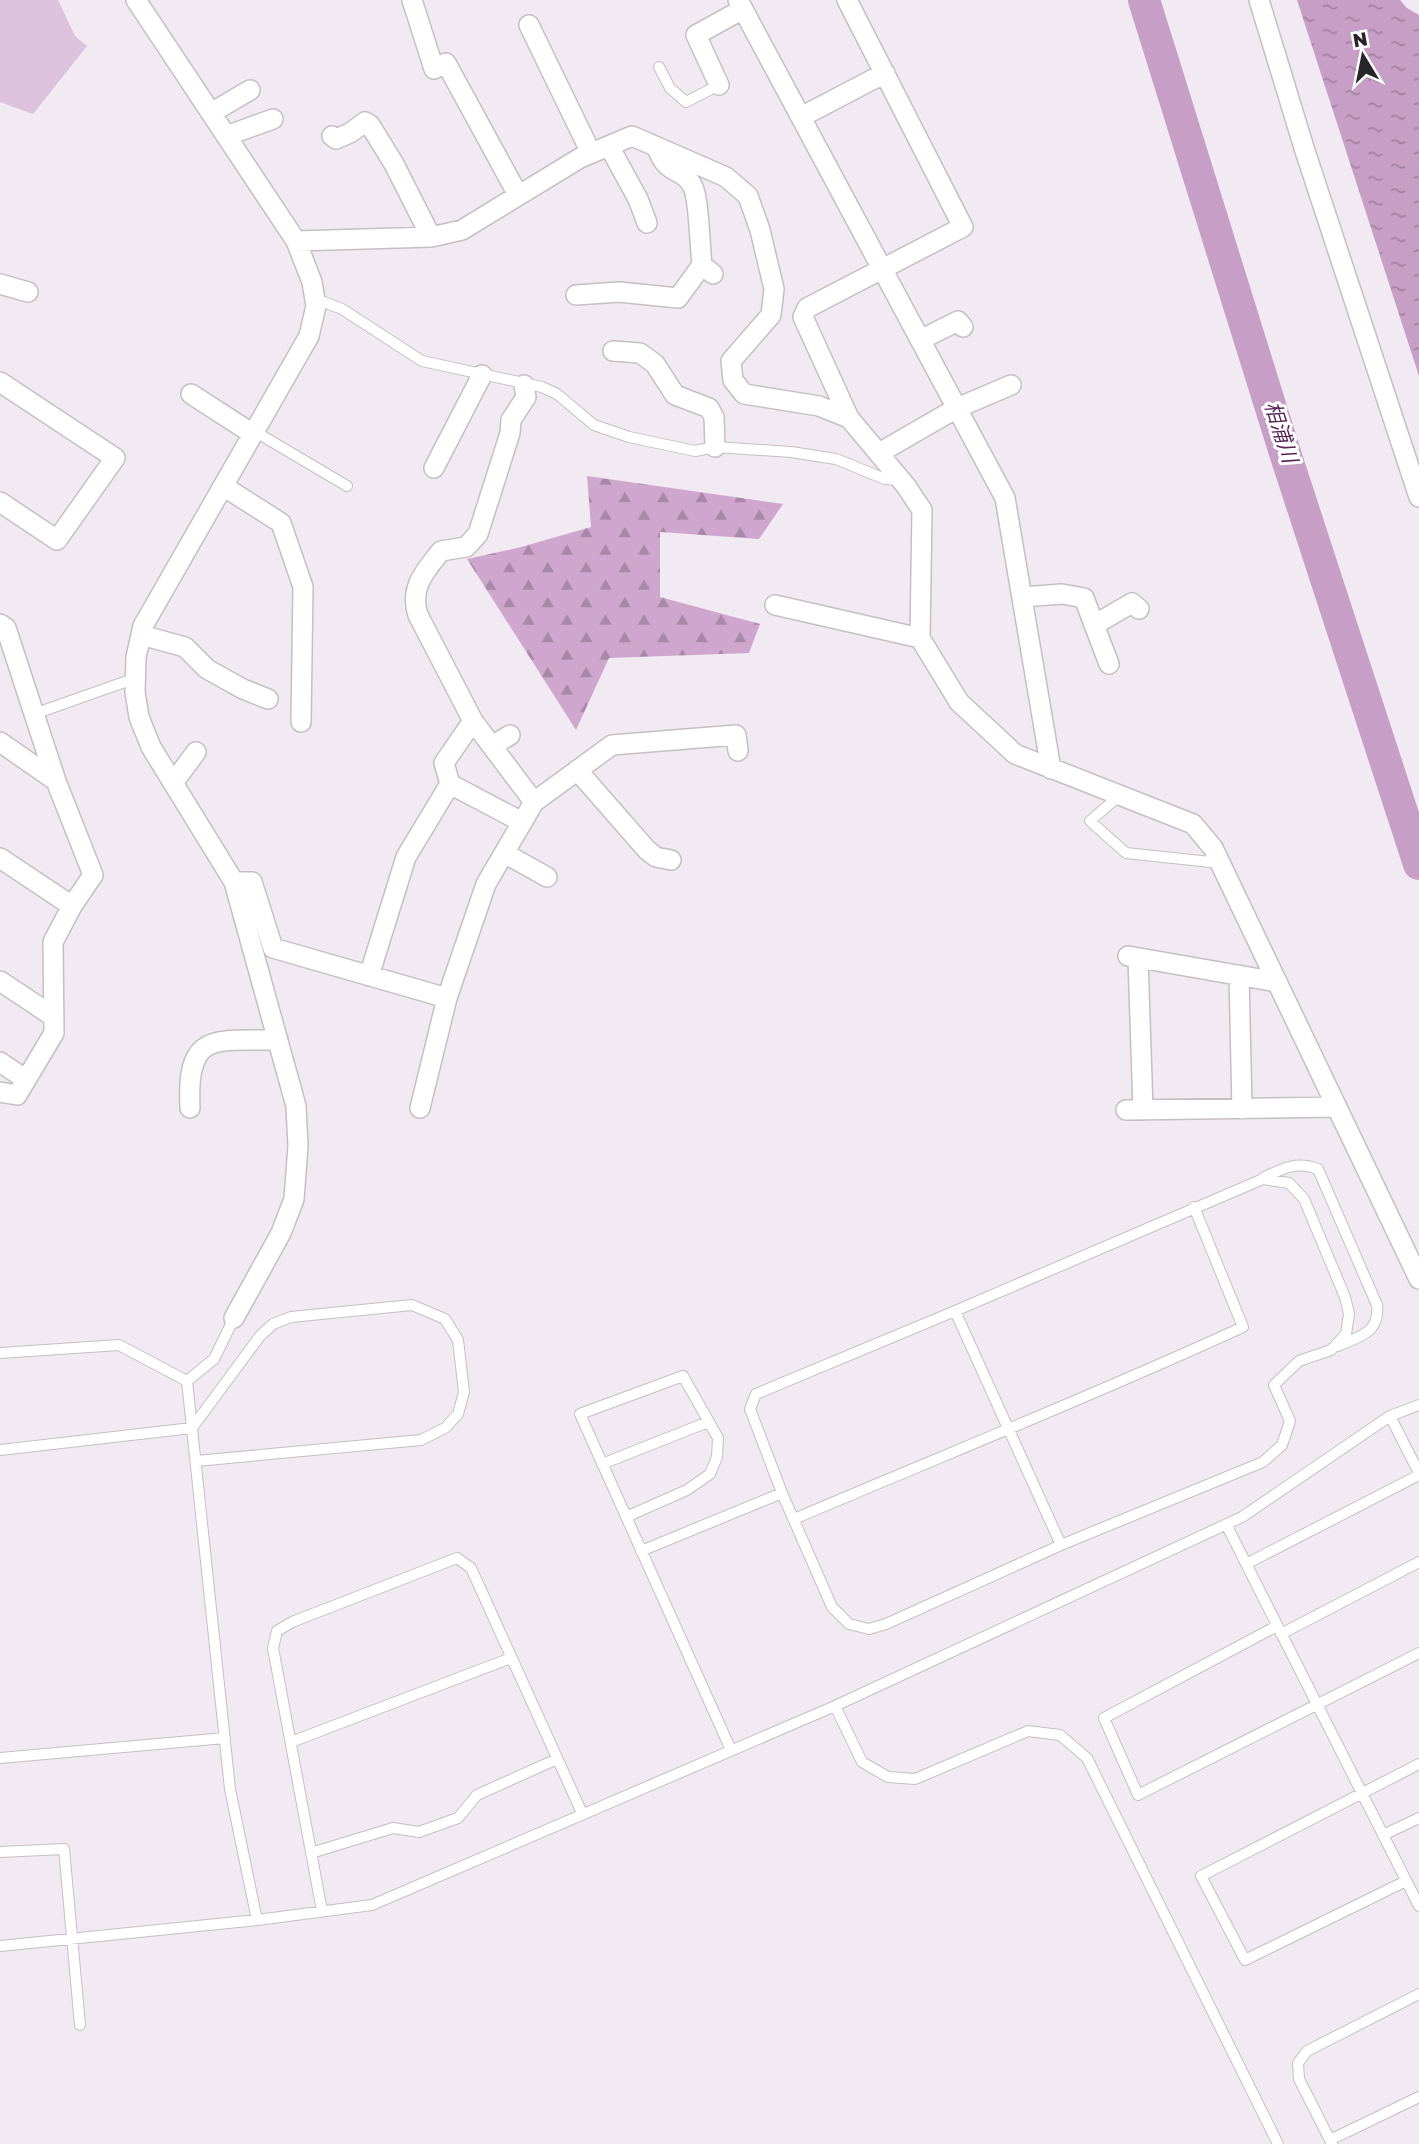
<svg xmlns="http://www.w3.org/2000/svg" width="1419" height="2144" viewBox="0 0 1419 2144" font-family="'Golos Text','Noto Sans JP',sans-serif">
	<defs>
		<pattern id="forest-firs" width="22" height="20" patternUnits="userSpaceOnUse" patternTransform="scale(1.75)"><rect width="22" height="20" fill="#cfa6ce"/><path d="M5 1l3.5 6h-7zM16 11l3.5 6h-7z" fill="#a887a7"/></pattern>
		<pattern id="water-ripples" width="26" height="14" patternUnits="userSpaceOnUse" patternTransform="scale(1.75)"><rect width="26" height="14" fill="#c79ec6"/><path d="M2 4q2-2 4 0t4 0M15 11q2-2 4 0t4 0" fill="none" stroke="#a281a1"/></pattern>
	</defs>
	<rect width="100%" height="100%" fill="#f2eaf2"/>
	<path fill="url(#forest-firs)" d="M587,476L783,504L759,539L660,532V597L760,624L749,653L609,658L576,730L467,559L521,547L591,527Z"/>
	<path fill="#ddc1dd" d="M0,0H58L75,36L87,46L33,114L0,102Z"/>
	<path fill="url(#water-ripples)" d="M1297,0H1400L1407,8L1419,15V376Z"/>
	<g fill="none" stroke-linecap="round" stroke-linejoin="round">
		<path stroke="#c79ec6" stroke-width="32" d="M1144,0L1285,453L1419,864"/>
		<defs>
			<path id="service" d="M659,67L670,88L686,102L719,85
				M316,299L342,309L422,361L542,387L557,394L594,425L629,437L695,451L715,447L791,452L836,459L885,479L900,480
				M254,431L347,486
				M34,714L136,678
				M1119,796L1090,821L1126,853L1220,863
				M1263,1178C1283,1168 1297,1161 1318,1169L1377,1305C1380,1333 1360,1336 1338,1346
				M1263,1179L1289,1183L1304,1199L1345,1297L1349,1314L1346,1334L1331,1350L1299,1361L1274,1385L1290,1421L1282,1445L1263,1462L1061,1545L886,1624L869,1629L849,1624L832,1607L782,1493L750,1409L756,1394L955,1311Z
				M955,1311L1061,1545
				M234,1318L214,1359L187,1381L230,1789L257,1920
				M0,1353L119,1345L187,1381
				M1390,1416L1419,1473
				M0,1450L192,1428L260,1336L273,1324L291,1317L412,1305L445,1319L458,1340L464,1392L458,1414L445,1428L421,1440L196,1461
				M602,1464L708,1422
				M626,1517L687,1490L710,1474L717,1457L718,1438L683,1376L580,1414L731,1750
				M794,1519C944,1455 1095,1395 1243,1327L1194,1207
				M1226,1524L1419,1906
				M641,1551L782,1493
				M1246,1564L1419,1475
				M1277,1626L1104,1718L1138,1795L1419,1653
				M1281,1634L1419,1562
				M835,1706L862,1762L888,1777L915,1779L1028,1731L1060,1735L1087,1758L1278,2144
				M291,1742L511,1658
				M0,1758L225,1738
				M1383,1835L1419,1818
				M0,1852L64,1849L80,2025
				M311,1853L393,1828L419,1832L458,1818L477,1795L557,1759
				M1406,1881L1245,1960L1201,1876L1419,1764
				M322,1911L273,1648L277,1631L292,1622L457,1558L471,1568L582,1813
				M0,1946L257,1920L372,1905L835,1706L1242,1517L1390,1416L1419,1405
				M1330,2140L1419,2097
				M1332,2144L1299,2079L1298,2063L1307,2051L1419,1994"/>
			<path id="minor" d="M136,0L296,241L312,282L316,306L309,336L143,626L136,657L135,692L139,717L151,747L234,882L296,1106L298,1146L294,1199L281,1233L234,1318
				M412,0L434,69L446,63L518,195
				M738,0L1005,498L1051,769
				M847,0L963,227L807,308L803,317L849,418
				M1259,0L1305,151L1419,497
				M529,25L591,153
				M719,85L696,35L743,9
				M211,113L250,90
				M801,117L885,73
				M226,136L273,119
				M332,136L336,139L350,133L365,122L370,125L394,164L431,237
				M609,146L638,199L647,223
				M657,147C666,177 684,167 693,187C699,199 700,249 702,265L713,274
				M296,241L431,237L462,230L580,158L632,136L726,177L748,196L760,230L774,289L771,315L731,361L733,380L744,394L819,406L849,418L906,486L922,510L920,638L959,702L1015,754L1193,824L1213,848L1419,1279
				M0,284L28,292
				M576,295L619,292L678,298L702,265
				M920,340L958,321L963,327
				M613,351L640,353L655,364L675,395L709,408L714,417L715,447
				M0,382L115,458L57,540L0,502
				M191,394L253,434
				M879,453L957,408L1011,385
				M434,468L482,375
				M223,486L281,523L303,587L301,722
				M1022,597L1062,594L1084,598L1109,664
				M775,605L920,638
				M0,624L6,628L56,781L93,875L72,906L53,942L54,1033L17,1095L0,1092
				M1094,625L1132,603L1139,609
				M141,635L185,647L207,669L243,689L268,699
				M473,721L534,802
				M0,742L56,781
				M492,746L510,735
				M577,770L647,850L656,857L671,860
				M173,783L196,752
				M450,784L444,763L473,721L418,615C409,588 425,571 441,551L466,547L478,534L510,433L511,420L526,397L524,385
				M504,853L547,877
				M0,858L72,906
				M234,882H252L273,948L447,998L420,1108
				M1128,956L1277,982
				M1138,958L1143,1110
				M1239,975L1242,1109
				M369,976L406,857L450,784L522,822
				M0,981L54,1017
				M447,998L486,884L534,802L612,745L736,735L738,751
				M0,1062L25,1079
				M190,1108C186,1030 215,1041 278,1040
				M1126,1110L1337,1107"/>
		</defs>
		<use href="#service" stroke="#c6bec5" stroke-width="12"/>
		<use href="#minor" stroke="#c6bec5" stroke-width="22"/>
		<use href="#service" stroke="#fff" stroke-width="10"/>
		<use href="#minor" stroke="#fff" stroke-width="19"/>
	</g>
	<g text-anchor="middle" stroke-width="6" stroke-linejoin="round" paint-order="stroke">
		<g font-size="21" font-style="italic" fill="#572558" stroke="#fff">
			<text transform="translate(1281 432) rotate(72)" y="7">相浦川</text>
		</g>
	</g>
	<g transform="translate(1363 56) rotate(350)" stroke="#ffffff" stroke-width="5" paint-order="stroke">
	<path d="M0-5L12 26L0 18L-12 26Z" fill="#292629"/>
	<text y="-10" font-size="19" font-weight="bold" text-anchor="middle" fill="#292629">N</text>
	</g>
</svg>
